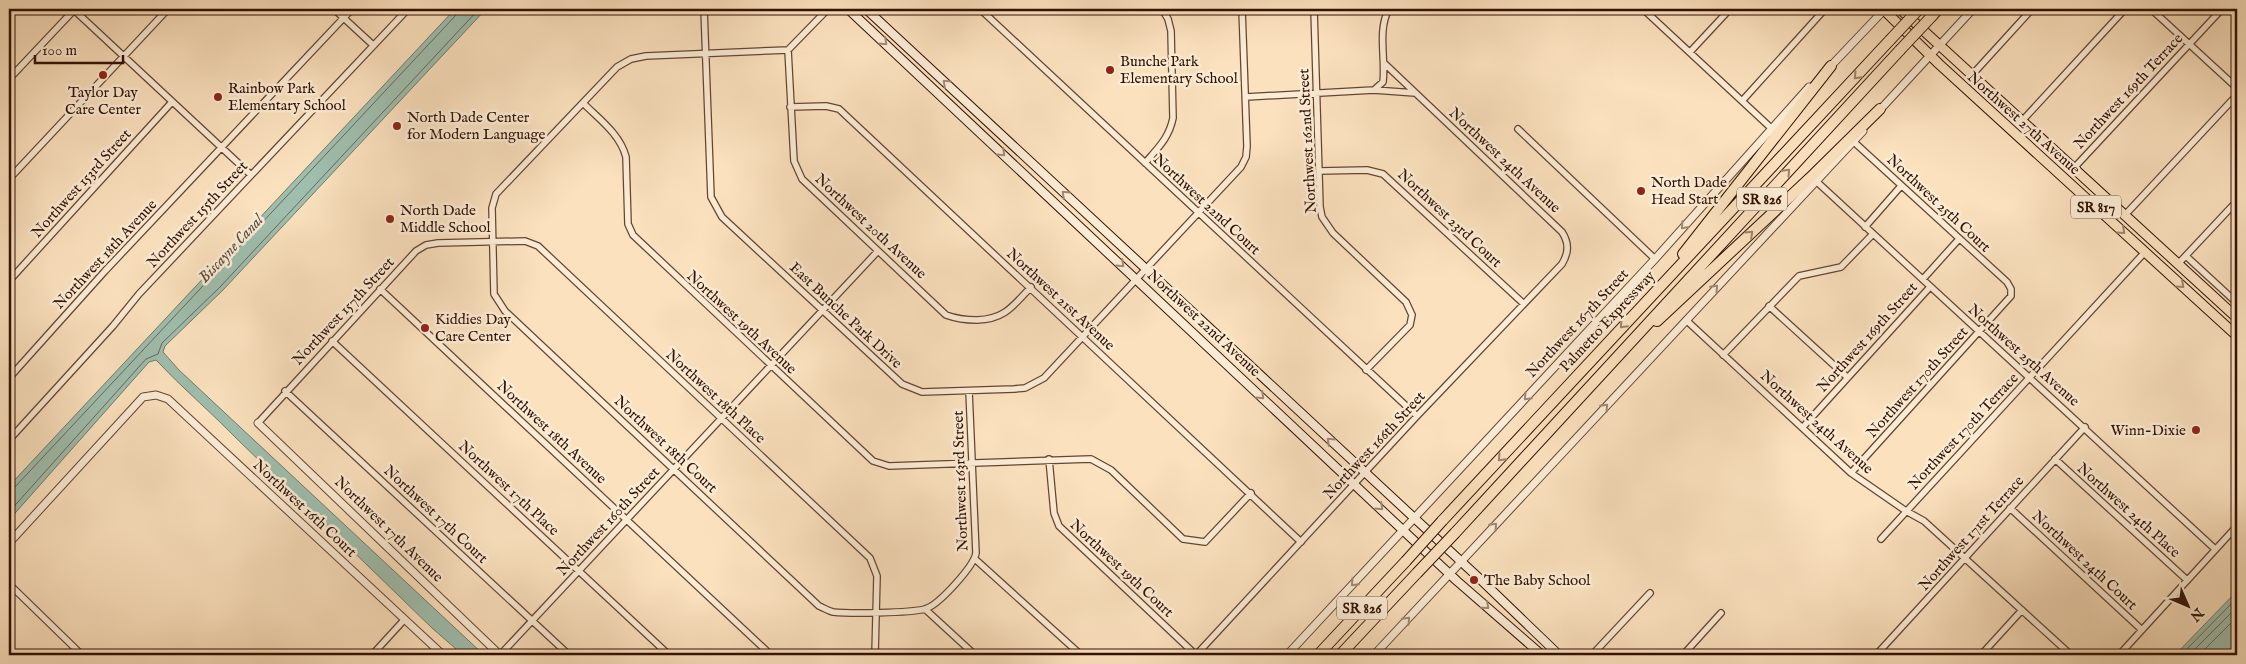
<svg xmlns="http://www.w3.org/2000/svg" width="2246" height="664" viewBox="0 0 2246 664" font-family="'IM FELL English',serif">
	<rect width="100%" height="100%" fill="#fbe1be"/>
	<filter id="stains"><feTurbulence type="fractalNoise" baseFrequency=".004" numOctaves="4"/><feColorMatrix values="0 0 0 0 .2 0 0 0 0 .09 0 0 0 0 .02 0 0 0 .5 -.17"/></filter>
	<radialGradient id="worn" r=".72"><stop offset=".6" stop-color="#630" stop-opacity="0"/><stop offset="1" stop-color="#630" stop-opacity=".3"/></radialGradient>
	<path fill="#9fbeae" stroke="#73796a" d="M455,9H486L223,290L165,346L163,352L179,370L484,655H463L432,628L236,438C210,411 181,387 156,360L149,362L9,520V486Z
		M2237,591V655H2175Z"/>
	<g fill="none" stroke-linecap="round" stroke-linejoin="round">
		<path stroke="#686858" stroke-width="1" d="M9,489L15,487L457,14L458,9
			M9,512L146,359L158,354L162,343L220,287L479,9
			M2181,655L2237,598
			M2189,655L2237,607
			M2199,655L2237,617"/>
		<defs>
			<path id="minor" d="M73,9L251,175
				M334,9L373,45
				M704,9L711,197L722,217L902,384L922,392L1014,389L1025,388L1044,378L1241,167L1246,157L1247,146L1242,9
				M980,9L1417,416
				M1314,9L1320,207L1322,217L1333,233L1406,302L1412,315L1410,325L1366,370
				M1643,9L1771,128
				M2151,9L2237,88
				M788,50L646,56L631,59L617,67L496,194L492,208L494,294L505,311L819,606C824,608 828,611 833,612C850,614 910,613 925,609C939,605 974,566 976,553L969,391
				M788,50L794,161L802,179L946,315C957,319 966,320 977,320C1005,319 1013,306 1031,287
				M788,50L828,9
				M1690,52L1730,9
				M1972,75L2032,9
				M9,79L75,9
				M1374,90L1383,82C1386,59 1377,30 1389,9
				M1246,97L1374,90L1415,93
				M1742,101L1825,9
				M583,103C599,119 620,134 626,157L628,224L633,235L873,461L889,466L1091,459L1111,470L1183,539L1205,542L1251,493
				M790,107L826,106L839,109L1301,542
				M2022,121L2125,9
				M1518,129L1655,259
				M1145,163C1158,148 1169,138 1173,118L1171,31L1168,19L1162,9
				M2074,168L2222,9
				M1319,171L1367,170L1383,174L1524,304
				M9,179L168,9
				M1816,181L2215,549
				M2125,215L2237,95
				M1865,227L1901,186
				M2186,256L2237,303
				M2178,264L2237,201
				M1923,279L1959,239
				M9,281L172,102
				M380,289L771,655
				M1769,306L1847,377
				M1686,320L1851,473L1906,511L1924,521L2071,655
				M332,341L669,655
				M1723,355L1799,276L1841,267L1873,234
				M9,378L105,271L352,9
				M285,391L569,655
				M258,423L416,251L426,245L438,243L525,241L538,246L870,558L877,576L875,655
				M1803,427L1930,287
				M9,440L113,326L139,294L408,9
				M1049,459L1054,513L1059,526L1196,655
				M2055,459L2187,580
				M1851,473L2011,296V289L2007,282L1854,142
				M2010,508L2142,630
				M1881,539L2145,252
				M975,559L1081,655
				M9,584L82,655
				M925,609L975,655
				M372,655L404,620
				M500,655L878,251
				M1196,655L1417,416L1562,264C1569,252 1569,243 1562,232L1385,64
				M1592,655L1650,593
				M1683,655L1721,613
				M1876,655L2085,427
				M1981,655L2022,610
				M2119,655L2237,526"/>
			<path id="tertiary" d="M1828,69L1885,9
				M1877,113L1973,9
				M258,423L500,655
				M9,543L143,397L156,395L168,399L443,655
				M1287,655L1655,259L1809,87
				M1374,655L1863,131"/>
			<path id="secondary" d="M848,9L1457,581L1542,655
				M866,9L1480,579L1559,655"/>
			<path id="primary" d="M1883,9L1939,64L2237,336
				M1900,9L2237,318"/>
			<path id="motorway" d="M1932,16L1938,9
				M1683,254L1831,66
				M1657,321L1810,178L1880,109
				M1442,521L1890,40
				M1455,533L1900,50
				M1318,655L1406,561
				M1340,655L1417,573"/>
		</defs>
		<use href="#minor" stroke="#644532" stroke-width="8"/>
		<use href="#tertiary" stroke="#644532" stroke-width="9"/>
		<use href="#secondary" stroke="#321103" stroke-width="10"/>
		<use href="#primary" stroke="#321103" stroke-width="11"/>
		<use href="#motorway" stroke="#321103" stroke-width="12"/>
		<use href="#minor" stroke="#fcecd5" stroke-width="5.5"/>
		<use href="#tertiary" stroke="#fcecd5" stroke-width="7"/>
		<use href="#secondary" stroke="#fcecd5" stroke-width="8"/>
		<use href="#primary" stroke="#fbe1be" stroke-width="9"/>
		<use href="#motorway" stroke="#fbe1be" stroke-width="10"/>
		<defs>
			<path id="motorway-bridge" d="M1890,40L1919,9
				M1900,50L1932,16
				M1406,561L1442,521
				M1417,573L1455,533"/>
		</defs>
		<use href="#motorway-bridge" stroke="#321103" stroke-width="12" stroke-linecap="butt"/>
		<use href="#motorway-bridge" stroke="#fbe1be" stroke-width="10"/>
	</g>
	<defs><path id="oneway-chevron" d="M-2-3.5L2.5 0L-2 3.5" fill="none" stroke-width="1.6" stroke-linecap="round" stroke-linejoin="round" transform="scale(1.25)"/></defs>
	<g stroke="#a18976">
		<use href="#oneway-chevron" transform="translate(884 42) rotate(43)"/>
		<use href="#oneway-chevron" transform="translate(946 83) rotate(-137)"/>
		<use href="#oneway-chevron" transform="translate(1002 153) rotate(43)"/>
		<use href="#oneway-chevron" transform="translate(1065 194) rotate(-137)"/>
		<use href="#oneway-chevron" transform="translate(1684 226) rotate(132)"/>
		<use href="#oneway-chevron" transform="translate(1121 264) rotate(43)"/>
		<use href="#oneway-chevron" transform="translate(1715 288) rotate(-47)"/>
		<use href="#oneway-chevron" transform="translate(1261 396) rotate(43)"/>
		<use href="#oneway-chevron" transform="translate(1527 397) rotate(133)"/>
		<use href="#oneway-chevron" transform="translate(1605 407) rotate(-47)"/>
		<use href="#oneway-chevron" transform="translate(1330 441) rotate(-137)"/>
		<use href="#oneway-chevron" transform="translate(1380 507) rotate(43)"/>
		<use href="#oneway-chevron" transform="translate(1494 526) rotate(-47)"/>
		<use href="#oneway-chevron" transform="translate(1354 583) rotate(133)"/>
		<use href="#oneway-chevron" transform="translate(1486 606) rotate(41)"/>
		<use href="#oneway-chevron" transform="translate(1407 620) rotate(-47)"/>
	</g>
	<g stroke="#a1836a">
		<use href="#oneway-chevron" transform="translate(1857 76) rotate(133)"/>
		<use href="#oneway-chevron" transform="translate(1787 172) rotate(-47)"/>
		<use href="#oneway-chevron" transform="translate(2122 231) rotate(42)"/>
		<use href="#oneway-chevron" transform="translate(1750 234) rotate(-43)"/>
		<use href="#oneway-chevron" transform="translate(2181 285) rotate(42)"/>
		<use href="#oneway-chevron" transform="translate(1623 325) rotate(133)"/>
		<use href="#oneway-chevron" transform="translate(1501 458) rotate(133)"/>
	</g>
	<g fill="#8f2418" stroke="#fcecd5" stroke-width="2">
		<circle cx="1110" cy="70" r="5"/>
		<circle cx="103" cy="75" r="5"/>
		<circle cx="218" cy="97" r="5"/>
		<circle cx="397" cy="126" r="5"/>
		<circle cx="1641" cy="191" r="5"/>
		<circle cx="390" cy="219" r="5"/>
		<circle cx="425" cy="328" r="5"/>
		<circle cx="2196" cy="430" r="5"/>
		<circle cx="1474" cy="580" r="5"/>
	</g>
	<g text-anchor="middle" stroke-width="5" stroke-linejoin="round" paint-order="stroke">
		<g fill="#fcecd5" stroke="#6f5342" stroke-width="1">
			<rect x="1737" y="187.5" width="50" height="23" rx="4"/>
			<rect x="2071" y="195.5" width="50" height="23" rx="4"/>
			<rect x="1337" y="596.5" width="50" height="23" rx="4"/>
		</g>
		<g font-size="14" font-weight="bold" fill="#321103">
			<text x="1762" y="204">SR 826</text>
			<text x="2096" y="212">SR 817</text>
			<text x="1362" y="613">SR 826</text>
		</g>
		<g font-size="15" fill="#321103" stroke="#fcecd5" text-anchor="start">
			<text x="1120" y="66">Bunche Park<tspan x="1120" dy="17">Elementary School</tspan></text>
			<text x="228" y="93">Rainbow Park<tspan x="228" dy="17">Elementary School</tspan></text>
			<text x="103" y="97" text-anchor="middle">Taylor Day<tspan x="103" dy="17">Care Center</tspan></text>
			<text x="407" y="122">North Dade Center<tspan x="407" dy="17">for Modern Language</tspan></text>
			<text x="1651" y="187">North Dade<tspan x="1651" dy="17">Head Start</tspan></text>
			<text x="400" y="215">North Dade<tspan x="400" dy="17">Middle School</tspan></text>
			<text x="435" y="324">Kiddies Day<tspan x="435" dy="17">Care Center</tspan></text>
			<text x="2186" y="435" text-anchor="end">Winn-Dixie</text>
			<text x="1484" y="585">The Baby School</text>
		</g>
		<g font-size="15" fill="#321103" stroke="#fcecd5">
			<text transform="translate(2128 91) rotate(-47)" y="5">Northwest 169th Terrace</text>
			<text transform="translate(2024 123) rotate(42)" y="5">Northwest 27th Avenue</text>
			<text transform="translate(1307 141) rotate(-93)" y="5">Northwest 162nd Street</text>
			<text transform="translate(1505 160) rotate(43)" y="5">Northwest 24th Avenue</text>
			<text transform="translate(81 183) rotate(-48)" y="5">Northwest 153rd Street</text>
			<text transform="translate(1939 203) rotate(43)" y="5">Northwest 25th Court</text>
			<text transform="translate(1207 204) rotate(43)" y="5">Northwest 22nd Court</text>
			<text transform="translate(197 214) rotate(-47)" y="5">Northwest 155th Street</text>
			<text transform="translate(1450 218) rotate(43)" y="5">Northwest 23rd Court</text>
			<text transform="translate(871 226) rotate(43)" y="5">Northwest 20th Avenue</text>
			<text transform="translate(105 254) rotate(-47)" y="5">Northwest 18th Avenue</text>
			<text transform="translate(1061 299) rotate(43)" y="5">Northwest 21st Avenue</text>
			<text transform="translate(343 311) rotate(-47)" y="5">Northwest 157th Street</text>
			<text transform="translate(846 315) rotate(43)" y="5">East Bunche Park Drive</text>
			<text transform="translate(1607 321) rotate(-47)" y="5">Palmetto Expressway</text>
			<text transform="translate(742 322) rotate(43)" y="5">Northwest 19th Avenue</text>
			<text transform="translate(1204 323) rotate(43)" y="5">Northwest 22nd Avenue</text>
			<text transform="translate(1577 323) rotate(-47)" y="5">Northwest 167th Street</text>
			<text transform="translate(1867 337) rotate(-48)" y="5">Northwest 169th Street</text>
			<text transform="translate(2024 355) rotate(42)" y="5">Northwest 25th Avenue</text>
			<text transform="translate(1917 382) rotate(-48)" y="5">Northwest 170th Street</text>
			<text transform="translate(716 396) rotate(43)" y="5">Northwest 18th Place</text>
			<text transform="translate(1817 422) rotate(42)" y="5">Northwest 24th Avenue</text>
			<text transform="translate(1963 431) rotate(-47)" y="5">Northwest 170th Terrace</text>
			<text transform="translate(552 432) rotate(43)" y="5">Northwest 18th Avenue</text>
			<text transform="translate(666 444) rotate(43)" y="5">Northwest 18th Court</text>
			<text transform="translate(1374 445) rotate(-47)" y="5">Northwest 166th Street</text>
			<text transform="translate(960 481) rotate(-92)" y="5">Northwest 163rd Street</text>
			<text transform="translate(509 488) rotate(43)" y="5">Northwest 17th Place</text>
			<text transform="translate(305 508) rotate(43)" y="5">Northwest 16th Court</text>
			<text transform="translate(2129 510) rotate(42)" y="5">Northwest 24th Place</text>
			<text transform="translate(436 514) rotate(43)" y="5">Northwest 17th Court</text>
			<text transform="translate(608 521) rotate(-47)" y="5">Northwest 160th Street</text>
			<text transform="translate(389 529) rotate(44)" y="5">Northwest 17th Avenue</text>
			<text transform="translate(1971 533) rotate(-48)" y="5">Northwest 171st Terrace</text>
			<text transform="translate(2085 560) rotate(43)" y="5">Northwest 24th Court</text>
			<text transform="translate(1122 568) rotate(43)" y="5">Northwest 19th Court</text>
		</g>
		<g font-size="16" font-style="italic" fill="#584e3f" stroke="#fcecd5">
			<text transform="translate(230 248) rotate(-47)" y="6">Biscayne Canal</text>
		</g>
	</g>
	<rect width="2246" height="664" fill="none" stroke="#fbe1be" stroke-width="30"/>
	<rect x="10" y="10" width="2226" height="644" fill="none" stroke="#321103" stroke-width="2.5"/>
	<rect x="15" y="15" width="2216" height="634" fill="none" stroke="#321103"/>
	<g transform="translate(2188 606) rotate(135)" stroke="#fcecd5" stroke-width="4" paint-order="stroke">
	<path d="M0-4L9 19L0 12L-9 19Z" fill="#321103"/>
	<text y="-8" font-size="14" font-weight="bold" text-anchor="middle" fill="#321103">N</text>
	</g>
	<path d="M35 55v8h88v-8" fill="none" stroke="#321103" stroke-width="2.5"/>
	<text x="42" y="55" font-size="15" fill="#321103" stroke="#fcecd5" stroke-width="4" paint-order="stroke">100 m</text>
	<rect width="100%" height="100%" filter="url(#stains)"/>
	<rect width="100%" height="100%" fill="url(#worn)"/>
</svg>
